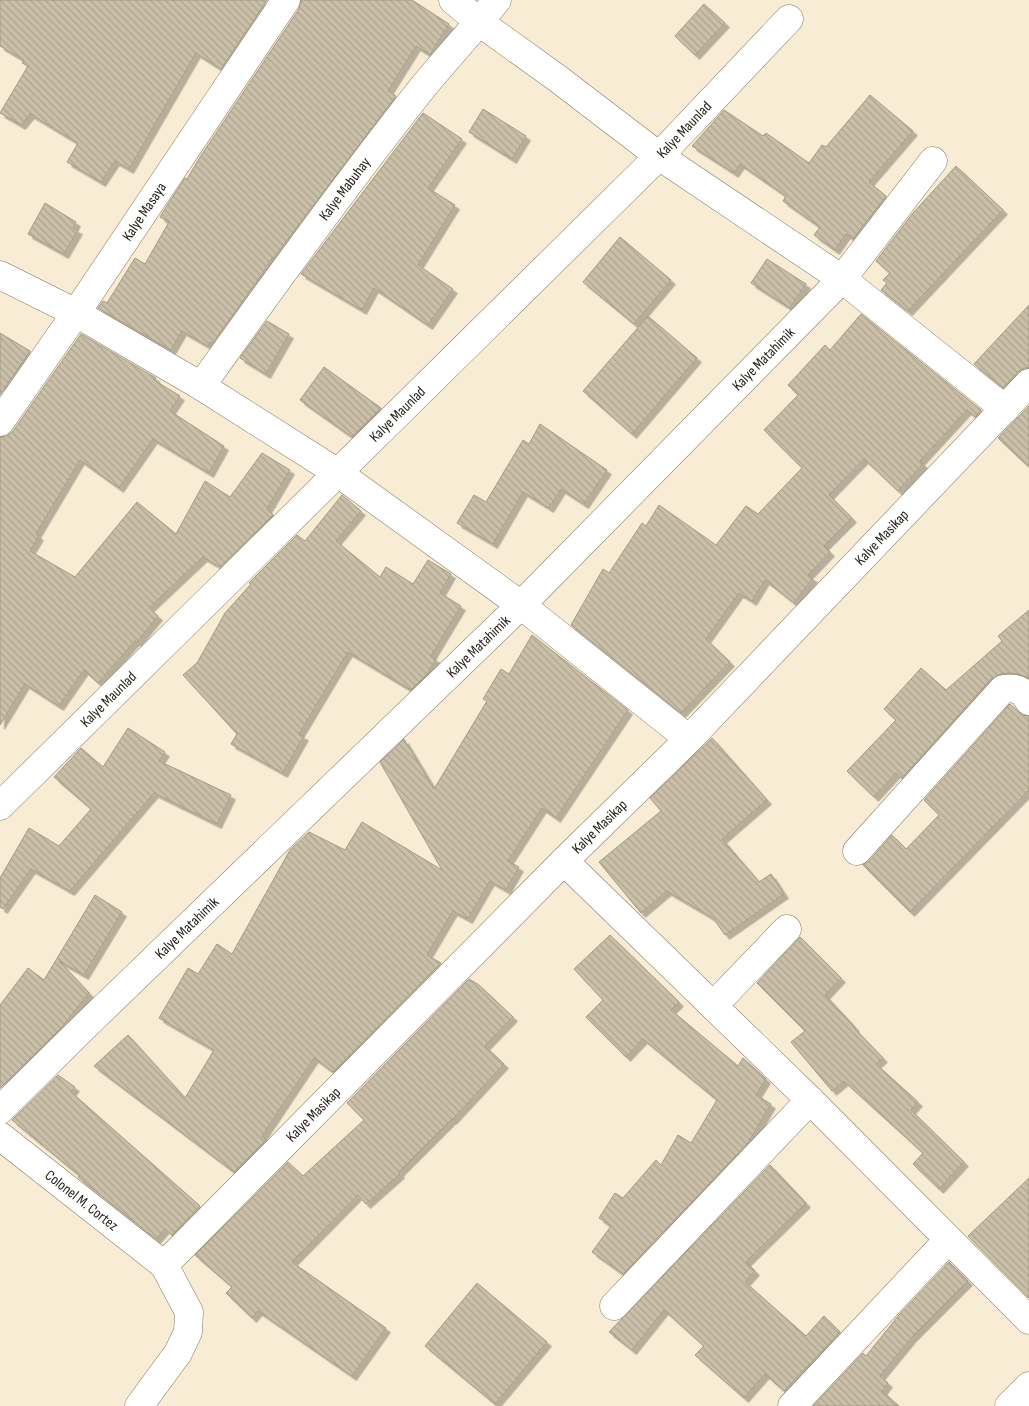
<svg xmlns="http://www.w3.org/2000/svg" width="1029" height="1406" viewBox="0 0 1029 1406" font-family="'Sofia Sans Condensed',sans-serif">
	<defs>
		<pattern id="building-back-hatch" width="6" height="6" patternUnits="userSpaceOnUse" patternTransform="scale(1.25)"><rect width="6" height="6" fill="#cabfa8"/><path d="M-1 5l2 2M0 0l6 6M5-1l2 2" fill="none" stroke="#ada490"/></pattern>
		<filter id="shadow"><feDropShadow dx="4.5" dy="4.5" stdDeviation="0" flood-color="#0004"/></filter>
	</defs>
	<rect width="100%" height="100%" fill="#f8ecd4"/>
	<path fill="url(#building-back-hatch)" stroke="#a49a83" filter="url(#shadow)" d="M0,0H267L221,69L196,53L129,169L115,161L101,182L67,162L78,143L30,114L21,125L0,113L28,66L22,63L24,60L0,46Z
		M301,0H412L449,24L430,55L416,46L388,91L396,96L273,259L272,258L262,274L213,343L210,342L208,346L182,331L171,350L98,308L103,301L107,303L135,258L145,264L169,222L160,217L168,204L185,178L187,179L200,157L299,9Z
		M704,4L725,23L695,55L675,36Z
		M870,95L913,131L869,182L886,196L853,239L846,234L835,250L814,235L820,227L783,201L786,196L740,164L734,173L692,146L724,110L763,136L766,133L809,163L822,145L826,147Z
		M483,109L526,136L512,159L469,132Z
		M423,113L462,139L428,188L455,205L418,265L453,289L428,325L374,288L362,310L301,274Z
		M956,166L1003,210L908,311L881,290L887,283L883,280L890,273L876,261L913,213Z
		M45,203L76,222L73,228L78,230L64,254L28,234Z
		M620,237L671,280L634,324L583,282Z
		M767,259L806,284L790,308L751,283Z
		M1029,305V368H1024L1018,372L1003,388L974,364Z
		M861,314L981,410L975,417L967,410L920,461L923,464L898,491L864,459L829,495L852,518L824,546L830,552L808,575L813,578L794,603L765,580L752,601L739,593L706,639L730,662L681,713L571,625L603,569L609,573L642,523L646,526L659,505L716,545L746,506L758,514L802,468L764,430L798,395L788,385L825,345L830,350Z
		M648,316L697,358L632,434L583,391Z
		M267,321L289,334L266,374L240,358Z
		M0,333L30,351L0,395Z
		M81,334L156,378L154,380L180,396L170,411L224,446L209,473L153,439L119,488L80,460L36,534L39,536L30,551L75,577L137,502L176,534L205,481L230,497L262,453L290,470L267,509L273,515L220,567L203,557L149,608L158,616L137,642L135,641L98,683L84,670L59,706L25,684L0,725V437L7,436L13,431Z
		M324,367L381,408L352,437L300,400Z
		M1029,406V467L998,438Z
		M540,424L607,470L584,504L561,489L549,508L523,492L493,544L457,523L474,495L486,502L523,440L529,444Z
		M342,495L361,511L336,541L380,577L386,567L413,584L428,560L451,574L440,593L461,606L431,656L436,659L428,673L411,690L348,652L299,734L304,736L283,773L231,744L237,734L183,675L197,663L225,613L251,584L249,583L297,535L305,541Z
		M1029,610V678L1018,674L1008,673L1001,674L991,679L902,778L896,773L874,797L847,771L896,720L884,709L921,668L946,690L1002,641L998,636Z
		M532,635L628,710L556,818L542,808L508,861L519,867L506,890L490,881L468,919L453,911L427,955L441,963L333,1072L314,1058L262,1136L266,1140L234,1172L94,1066L128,1035L185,1098L214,1050L159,1018L188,968L198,974L217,944L232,954L290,850L307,834L309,832L345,850L362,822L442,870L380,762L404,739L434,789L487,701L483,699L501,669L509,674Z
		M1010,704L1022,715L1029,716V790L910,912L863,865L869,861L892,835L906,849L939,815L924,800Z
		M128,728L165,752L159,761L231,795L217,824L154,793L70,891L31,869L3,909L0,907V878L29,828L59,846L91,809L54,777L81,748L103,767Z
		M712,738L767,800L722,839L759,882L771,874L784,894L725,935L713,918L667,891L641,913L599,862L661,811L650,798Z
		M95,895L122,912L84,975L59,961L89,993L62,1027L0,1088V1005L28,968L44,980Z
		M610,935L679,1002L671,1010L738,1066L743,1058L766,1079L756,1095L771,1104L748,1143L623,1274L592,1252L611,1226L599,1218L615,1193L623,1198L656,1160L661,1165L678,1135L691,1143L717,1100L643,1039L626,1057L586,1017L603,1000L574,969Z
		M800,937L841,978L825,995L855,1027L854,1028L883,1058L876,1064L918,1102L911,1110L964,1162L939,1189L913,1164L923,1153L844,1081L832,1091L791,1042L805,1031L757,983Z
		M469,979L479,985L513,1017L485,1046L504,1064L452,1120V1119L399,1172L400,1174L366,1204L358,1195L292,1262L386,1328L352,1376L258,1311L252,1318L226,1293L232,1287L195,1255L288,1162L303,1176L364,1120L347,1103Z
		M58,1075L75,1087L71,1092L200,1206L172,1235L165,1229L156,1239L78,1177L80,1176L12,1120Z
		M770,1165L806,1203L746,1262L755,1271L745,1282L806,1336L824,1316L840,1332L784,1391L765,1374L744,1398L695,1355L704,1346L664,1310L632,1350L609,1332Z
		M1029,1178V1298L968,1236Z
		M949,1262L968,1281L912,1337L880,1376L888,1383L882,1391L899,1406H813L863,1353L866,1356L899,1315Z
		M477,1283L547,1342L495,1404L425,1346Z"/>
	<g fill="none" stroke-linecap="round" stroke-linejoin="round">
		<defs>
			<g id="minor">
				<path d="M453,0L479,22L557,78L659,156L842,279L1005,409"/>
				<path d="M0,275L76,313L201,386L338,473L521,605L689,739"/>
				<path id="s1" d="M201,386C273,285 346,184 423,87C447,58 473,30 497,0"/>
				<path id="s2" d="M0,422L76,313L286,0"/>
				<path id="s3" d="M0,806L659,156L789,19"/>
				<path d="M857,851L1003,689C1017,687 1022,690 1029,701"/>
				<path d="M564,861L810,1100L1029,1320"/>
				<path d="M713,1006L787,929"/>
				<path id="s4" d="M0,1110L85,1026L521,605L842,279L933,161"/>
				<path id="s5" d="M0,1136L164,1265L189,1312L188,1332L178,1353L139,1406"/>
				<path id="s6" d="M164,1265L564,861L689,739L1029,383"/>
				<path d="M614,1306L810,1100"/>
				<path d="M792,1406L948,1240"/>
				<path d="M1009,1406L1029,1386"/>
			</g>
		</defs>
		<use href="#minor" stroke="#817761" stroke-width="29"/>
		<use href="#minor" stroke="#fff" stroke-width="28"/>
	</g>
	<g text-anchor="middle" stroke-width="4" stroke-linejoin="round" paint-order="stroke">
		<g font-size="15" fill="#211d14" stroke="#f8ecd4">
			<text dy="5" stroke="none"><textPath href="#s3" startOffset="962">Kalye Maunlad</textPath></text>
			<text dy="5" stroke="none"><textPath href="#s1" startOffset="244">Kalye Mabuhay</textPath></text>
			<text dy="5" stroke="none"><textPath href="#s2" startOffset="255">Kalye Masaya</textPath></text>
			<text dy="5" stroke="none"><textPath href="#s4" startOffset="1071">Kalye Matahimik</textPath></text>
			<text dy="5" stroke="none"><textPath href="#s3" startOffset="558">Kalye Maunlad</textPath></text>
			<text dy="5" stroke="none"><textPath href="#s6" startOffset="1022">Kalye Masikap</textPath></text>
			<text dy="5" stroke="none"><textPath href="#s4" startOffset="666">Kalye Matahimik</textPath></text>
			<text dy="5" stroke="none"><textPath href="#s3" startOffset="152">Kalye Maunlad</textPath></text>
			<text dy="5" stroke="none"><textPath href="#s6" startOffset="618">Kalye Masikap</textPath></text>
			<text dy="5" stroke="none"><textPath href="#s4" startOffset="261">Kalye Matahimik</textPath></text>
			<text dy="5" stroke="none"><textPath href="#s6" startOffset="212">Kalye Masikap</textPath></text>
			<text dy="5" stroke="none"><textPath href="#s5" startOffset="104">Colonel M. Cortez</textPath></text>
		</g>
	</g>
</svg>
